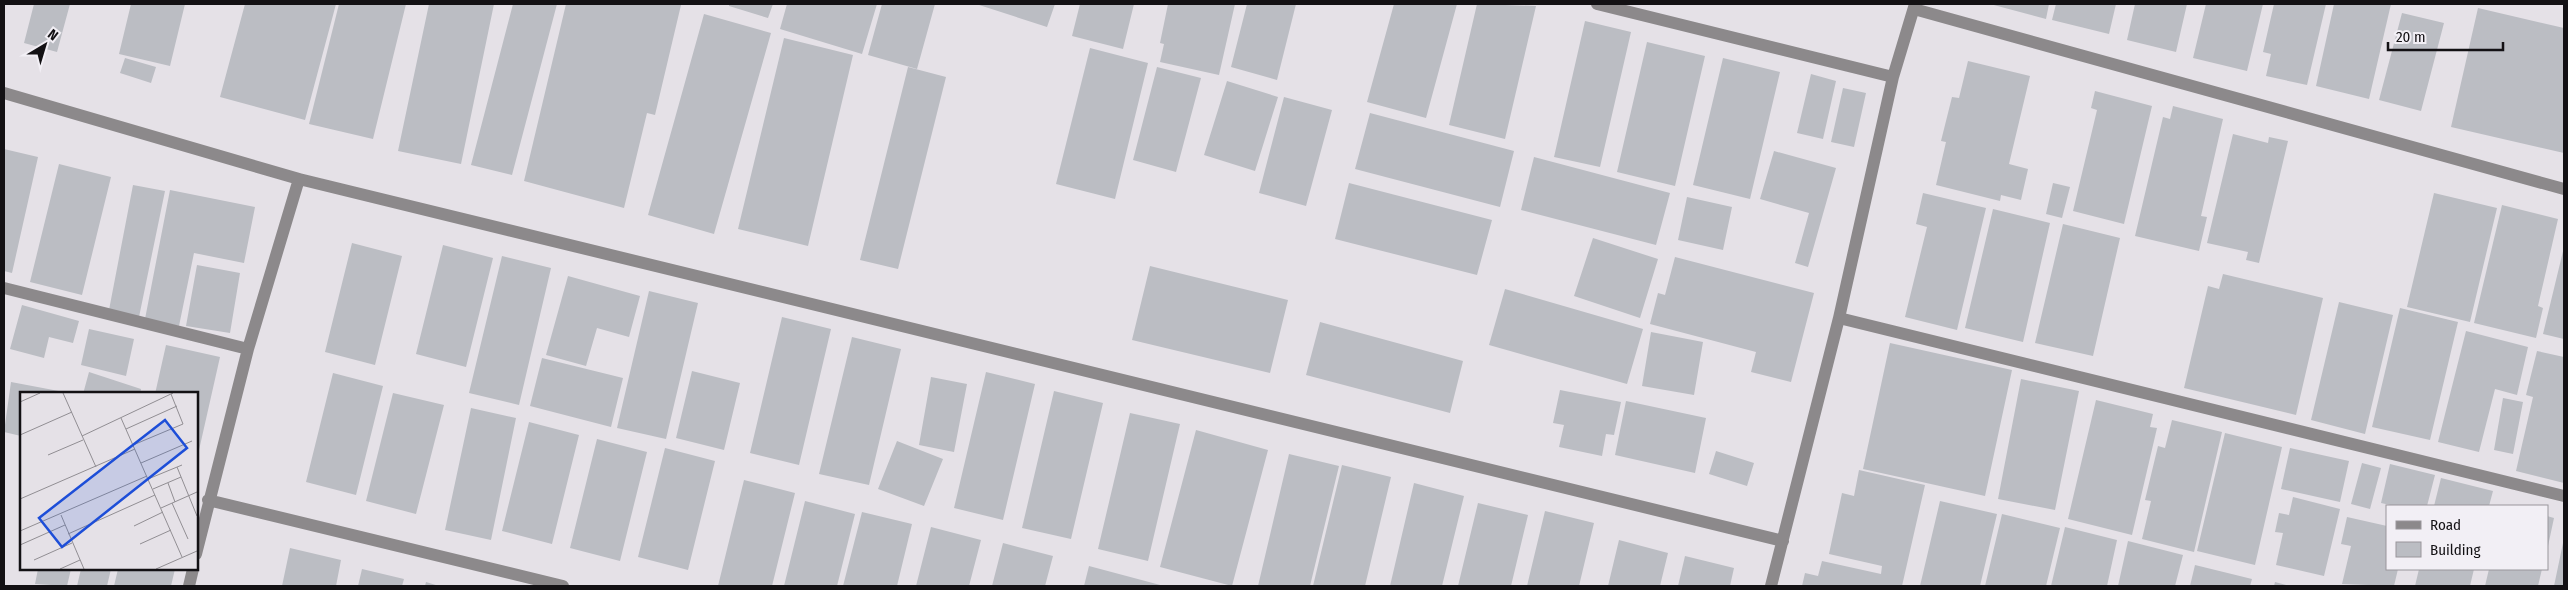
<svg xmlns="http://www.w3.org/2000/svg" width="2568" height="590" viewBox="0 0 2568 590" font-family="'Fira Sans Condensed',sans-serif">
	<rect width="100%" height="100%" fill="#e5e1e7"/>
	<path fill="#bbbdc3" d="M34,4H70L57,52L24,43Z
		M131,4H185L170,66L119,54Z
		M245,4H336L305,120L220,97Z
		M339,4H406L373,139L309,124Z
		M429,4H494L461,164L398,151Z
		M513,4H557L512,175L471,165Z
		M566,4L681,5L655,115L647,113L624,208L524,181Z
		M729,4H773L768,18L729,6Z
		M787,4H877L862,54L780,29Z
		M882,4H935L917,69L868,55Z
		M976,4H1055L1047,27Z
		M1080,4H1134L1123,49L1072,36Z
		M1168,4H1235L1219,75L1160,62L1164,44L1160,43Z
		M1247,4H1296L1277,80L1231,67Z
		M1394,4H1457L1426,118L1367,102Z
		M1477,4L1536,6L1505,139L1449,125Z
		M1990,4H2049L2046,19Z
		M2056,4H2116L2109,34L2052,20Z
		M2135,4H2187L2176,52L2127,40Z
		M2206,4H2263L2247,71L2193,58Z
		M2274,4H2326L2307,85L2266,76L2271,54L2263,52Z
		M2334,4H2391L2369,99L2316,86Z
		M2478,8L2564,28V153L2451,127Z
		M2402,13L2444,23L2421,111L2379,100Z
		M704,14L771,33L714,234L648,215Z
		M1585,21L1631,32L1600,167L1554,157Z
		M784,38L853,55L808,246L738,229Z
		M1647,42L1705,56L1675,186L1617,172Z
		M1090,48L1148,63L1115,199L1056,184Z
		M125,58L156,67L151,83L120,73Z
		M1723,58L1780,72L1750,199L1693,185Z
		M1968,61L2030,76L2009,164L2028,169L2021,200L2001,195L2000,201L1936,185L1946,142L1941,141L1952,97L1959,98Z
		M908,67L946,77L898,269L860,260Z
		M1157,67L1201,78L1176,172L1133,160Z
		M1811,74L1836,81L1823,139L1797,133Z
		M1227,81L1278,97L1255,171L1204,155Z
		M1843,88L1866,93L1854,147L1831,142Z
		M2095,91L2152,106L2124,224L2073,211L2097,110L2091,108Z
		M1284,97L1332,110L1306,206L1259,193Z
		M2173,106L2223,119L2201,216L2207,217L2199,251L2135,236L2163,117L2170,119Z
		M1370,113L1514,151L1500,207L1355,169Z
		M2233,134L2268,143L2269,137L2288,141L2259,263L2246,260L2248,252L2207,243Z
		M4,149L38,157L12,273L4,271Z
		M1774,151L1836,168L1808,267L1795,263L1809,213L1760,199Z
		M1534,157L1670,193L1656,245L1521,210Z
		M59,164L111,177L82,295L30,282Z
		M1349,183L1492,220L1477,275L1335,239Z
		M2053,183L2070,187L2062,218L2046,214Z
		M133,185L165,191L139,317L109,310Z
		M170,190L255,207L244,263L194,253L179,326L145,319Z
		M1923,193L1986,208L1957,330L1905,317L1927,227L1916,224Z
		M2434,193L2497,208L2470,322L2407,307Z
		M1687,197L1732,207L1723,250L1678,240Z
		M2502,205L2558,219L2538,306L2543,308L2536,338L2474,323Z
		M1993,209L2050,223L2023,342L1965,328Z
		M2063,224L2120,238L2093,356L2035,343Z
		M1593,238L1658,259L1640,318L1574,296Z
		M352,243L402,256L375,365L325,352Z
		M443,245L493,258L466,367L416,354Z
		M2564,247V339L2543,334Z
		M502,256L551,268L519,405L469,393Z
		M1675,257L1814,293L1791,382L1751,372L1756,352L1650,324L1658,293L1665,295Z
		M197,265L240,273L230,333L186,326Z
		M1150,266L1288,300L1270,373L1132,340Z
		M2223,274L2323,298L2296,415L2184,388L2208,286L2219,289Z
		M568,276L640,296L629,337L597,328L586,366L546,355Z
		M1505,289L1643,329L1627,384L1489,345Z
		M649,291L698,303L666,439L617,428Z
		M2339,302L2393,315L2365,434L2311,420Z
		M22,305L79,321L73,343L49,337L44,358L10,349Z
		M2400,308L2458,322L2430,440L2372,427Z
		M782,317L831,329L799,465L750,453Z
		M1320,322L1463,361L1450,413L1306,375Z
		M89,329L134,339L126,376L81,365Z
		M2466,331L2528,347L2517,395L2495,389L2479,452L2438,442Z
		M1651,332L1703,342L1694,395L1642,386Z
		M852,337L901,349L869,485L819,474Z
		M1890,343L2012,370L1985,496L1863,469Z
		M166,345L220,357L197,459L196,394H155Z
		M2537,351L2564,357V483L2516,471L2533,397L2526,395Z
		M542,358L623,378L611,427L530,406Z
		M692,371L740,383L724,450L676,438Z
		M89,372L141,389L140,394H83Z
		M986,372L1035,384L1003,520L954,508Z
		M333,373L383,386L356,495L306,482Z
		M931,377L967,384L954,452L919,445Z
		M2021,379L2079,391L2055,510L1998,499Z
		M11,382L64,392L63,394H21V436L4,432Z
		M1560,390L1621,402L1614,435L1606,434L1602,456L1559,447L1564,425L1553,423Z
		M1054,391L1103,403L1071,539L1022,528Z
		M393,393L444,405L416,514L366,501Z
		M2503,398L2523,402L2513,454L2494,450Z
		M2096,400L2153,414L2150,427L2157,428L2132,535L2068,519Z
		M1626,401L1706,418L1695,473L1615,455Z
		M471,408L516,418L491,540L445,530Z
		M1130,413L1180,424L1148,561L1098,549Z
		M2172,420L2222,432L2194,552L2142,539L2151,501L2145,500L2158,446L2165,448Z
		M529,422L579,435L552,544L502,531Z
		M1196,430L1268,450L1232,586L1160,567Z
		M2225,433L2282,447L2255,565L2197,551Z
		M597,439L647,452L620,561L570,548Z
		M897,441L943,459L924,506L878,489Z
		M665,448L715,461L688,570L638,557Z
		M2290,448L2349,461L2340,502L2281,489Z
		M1716,451L1754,463L1747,486L1709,474Z
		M1289,454L1339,466L1310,586H1258Z
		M2362,463L2381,468L2370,509L2351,504Z
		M2390,464L2435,475L2427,506H2395L2381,503Z
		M1342,465L1391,477L1365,586H1313Z
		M1859,470L1925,485L1902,586H1802L1805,573L1818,576L1822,561L1881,574L1882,566L1829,554L1842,493L1854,496Z
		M2441,478L2493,491L2489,506H2434Z
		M744,480L795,493L772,586H718Z
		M1414,483L1464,496L1442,586H1390Z
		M2293,497L2340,509L2324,576L2276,565L2283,533L2275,532L2279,513L2289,515Z
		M805,501L855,514L837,586H784Z
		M1940,501L1997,514L1980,586H1920Z
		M1478,503L1528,515L1511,586H1458Z
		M1545,511L1594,523L1579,586H1527Z
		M862,512L912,524L897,586H843Z
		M2002,514L2060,528L2046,586H1985Z
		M2547,516L2554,518L2548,546H2547Z
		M2347,517L2387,526V569H2398L2394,586L2342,584L2351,546L2341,544Z
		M931,527L981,540L969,586H916Z
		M2065,527L2117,540L2107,586H2051Z
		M1619,540L1668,553L1660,586H1608Z
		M2128,541L2183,555L2175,586H2118Z
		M1003,543L1053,556L1045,586H992Z
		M2563,543L2564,586H2554Z
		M290,548L341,560L336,586H282Z
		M1685,556L1734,568L1730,586H1678Z
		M2195,565L2252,579L2250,586H2190Z
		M1089,566L1164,586H1084Z
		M38,569H71L67,586L35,584Z
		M81,569H111L107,586H77Z
		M118,569H175L171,586H114Z
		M362,569L404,579L402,586H358Z
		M2419,569H2474L2470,586H2415Z
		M2489,569H2542L2538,586H2485Z
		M426,582L439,586H425Z
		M2275,582L2290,586H2274Z"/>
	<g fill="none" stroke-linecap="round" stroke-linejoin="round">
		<path stroke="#8c898b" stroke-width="12" d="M1597,4L1893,77
			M1914,9L2564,189
			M4,93L299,179L1783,541
			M4,288L248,349
			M1839,318L2564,496
			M208,500L563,586
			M196,554L248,349L299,179
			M189,586L193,569
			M1771,586L1839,318L1893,77L1915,4"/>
	</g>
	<g transform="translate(20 392)">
		<rect width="178" height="178" fill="#e5e1e7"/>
		<path fill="none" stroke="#918e93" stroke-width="1" d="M43,1L76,75M0,10L20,1M101,26L162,165M106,37L157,14M0,43L52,20M62,44L153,1M113,53L163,32L151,2M28,63L63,48M121,71L172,49M157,75L177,124M128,87L162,73M148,91L155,110M133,97L161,85M0,107L115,57M152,111L168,147M141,116L177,100M41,123L64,177M114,134L143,120M0,139L127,84M48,142L135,103M120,152L151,138M0,153L45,133M14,168L52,151M40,177L60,168M136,177L177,159"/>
		<path fill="#1d4ed8" fill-opacity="0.15" stroke="#1d4ed8" stroke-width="2.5" d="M145,28L167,56L42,155L19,126Z"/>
		<rect width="178" height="178" fill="none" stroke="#131114" stroke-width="2.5"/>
	</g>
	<rect width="2568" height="590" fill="none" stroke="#131114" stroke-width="10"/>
	<rect x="2386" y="505" width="162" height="65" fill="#f2eff5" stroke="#99969b"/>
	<rect x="2396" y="521" width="25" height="8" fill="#8c898b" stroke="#99969b"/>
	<text x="2430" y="530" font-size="15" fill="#131114">Road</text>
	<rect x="2396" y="542" width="25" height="15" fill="#bbbdc3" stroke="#99969b"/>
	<text x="2430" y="555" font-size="15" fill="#131114">Building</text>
	<g transform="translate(45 45) rotate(38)" stroke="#f2eff5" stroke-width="4" paint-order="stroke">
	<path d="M0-4L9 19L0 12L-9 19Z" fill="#131114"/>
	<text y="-8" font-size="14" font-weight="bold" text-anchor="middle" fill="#131114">N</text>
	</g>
	<path d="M2388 42v8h115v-8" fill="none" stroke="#131114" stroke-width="2.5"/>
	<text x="2396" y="42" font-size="15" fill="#131114" stroke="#f2eff5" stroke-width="4" paint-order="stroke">20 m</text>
</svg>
